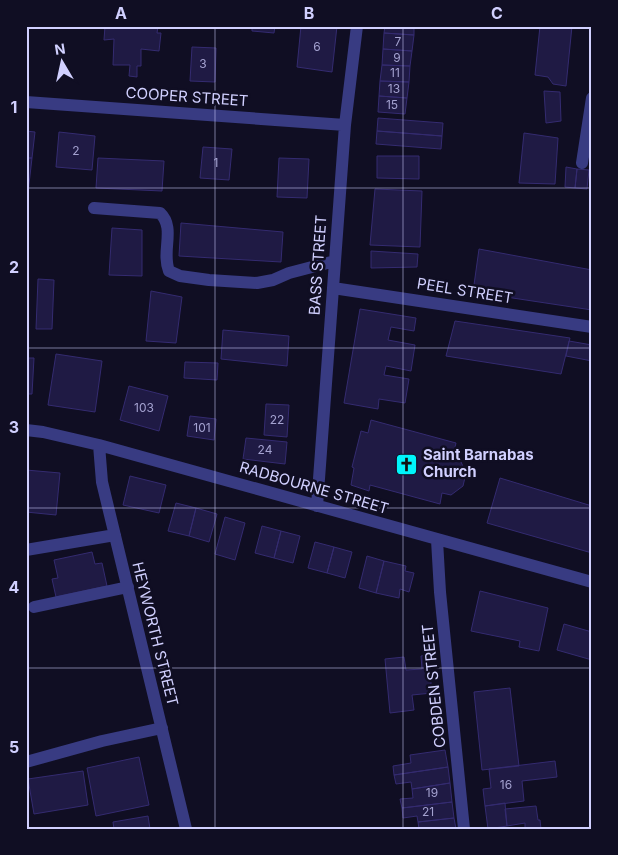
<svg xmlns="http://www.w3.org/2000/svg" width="618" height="855" viewBox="0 0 618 855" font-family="Inter,sans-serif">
	<rect width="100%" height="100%" fill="#100e23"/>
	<path fill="#1f1a44" stroke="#342b70" d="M105,26L143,28V26H158L157,33H161L159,51L141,49V66H137V77L129,76L130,65H113L114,39L104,40Z
		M252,26H275L274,33L252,31Z
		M301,26H337L332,72L297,67Z
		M385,26H414V35L384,33Z
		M540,26H572L566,86L553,84L548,77L535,75Z
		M384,33L414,35L412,51L383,49Z
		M192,47L216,48L215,82L190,81Z
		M383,49L412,51L410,66L382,65Z
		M382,65L410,66L409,82L380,81Z
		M380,81L409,82L407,98L379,96Z
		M544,91L560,92L561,121L546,123Z
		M379,96L407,98L405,114L378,112Z
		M378,118L443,123L442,136L377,131Z
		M26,131L35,132L32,158H26Z
		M377,131L442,136L441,149L376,144Z
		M59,132L95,136L92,170L56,167Z
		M524,133L558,138L555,184L519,183Z
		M203,147L232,149L229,180L200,178Z
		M377,156H419V179L377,178Z
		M26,158H32L29,184H26Z
		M98,158L164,161L162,191L96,188Z
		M279,158L309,159L307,198L277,197Z
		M566,167L577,169L575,188L565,187Z
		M577,169L589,170L587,189L575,188Z
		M26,184H29L27,210H26Z
		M375,189L422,191L420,247L370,245Z
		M181,223L283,232L281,262L179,256Z
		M112,228L142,230V276L109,275Z
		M479,249L592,270V310L473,292Z
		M371,251L418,254L417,267L371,268Z
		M38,279L54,280L52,329H36Z
		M151,291L182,297L176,343L146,341Z
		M360,309L416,318L414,331L391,327L388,340L415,345L411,371L386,366L384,375L409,379L405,403L379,399L378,409L344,403Z
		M455,321L570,338L561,374L446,356Z
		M223,330L289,336L287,366L221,359Z
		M569,341L592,345V361L566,356Z
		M56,354L102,361L95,412L48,405Z
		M26,358H34L32,394H26Z
		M185,362L218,363L217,380L184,378Z
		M129,386L168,396L159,431L120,420Z
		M266,404L289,405L287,437L264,435Z
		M190,416L216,419L214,440L187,436Z
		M371,420L456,443L452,459L461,462L466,473L463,486L451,495L442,493L440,504L370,485L369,491L351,485L354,468L352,467L361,431L368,433Z
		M246,438L287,442L285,464L243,459Z
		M26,470L60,473L56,515L26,512Z
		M130,476L166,485L159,513L123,505Z
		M500,478L592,506V553L487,523Z
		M176,503L196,508L189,536L168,531Z
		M196,508L217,514L209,542L189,536Z
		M225,517L245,523L235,560L215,554Z
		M262,526L281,531L274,558L255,553Z
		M281,531L300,536L293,563L274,558Z
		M315,542L334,547L327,573L308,568Z
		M334,547L352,552L345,578L327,573Z
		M92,552L95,564L102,563L107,586L56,597L52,579L58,578L54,560Z
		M367,556L384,561L376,593L359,588Z
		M384,561L406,566L405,571L414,573L409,592L400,589L399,598L376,593Z
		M480,591L548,608L539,651L519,647L520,641L471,631Z
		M564,624L592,632V660L557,650Z
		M428,655L432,693L412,695L414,710L390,713L385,659L404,657L406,670L422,669L421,656Z
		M510,688L519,766L482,770L474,692Z
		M445,750L448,767L394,775L393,766L411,763L410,755Z
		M139,757L149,805L96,816L87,768Z
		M555,761L557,777L522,781L524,801L485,806L483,789L491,788L489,769Z
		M448,767L450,783L412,789L411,782L396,784L394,775Z
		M83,771L88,805L34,814L28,779Z
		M450,783L452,802L402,808L400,799L413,798L412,789Z
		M452,802L454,818L418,822L417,816L403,818L402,808Z
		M505,803L507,826L488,829L485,806Z
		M536,806L538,820H540L541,829H525V823L507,826L505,809Z
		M148,816L150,829H114L113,822Z
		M454,818L456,829H419L418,822Z"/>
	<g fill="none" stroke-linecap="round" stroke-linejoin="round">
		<path stroke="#383b82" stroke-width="12" d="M26,102L345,125
			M582,163L592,98
			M94,208L160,213C176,228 161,251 169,271L180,276L209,280L257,283L273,280L289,273L335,261
			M333,288L592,327
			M26,430L43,432L99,445L592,582
			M99,445L102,482L186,829
			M317,506L345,125L357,26
			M437,540L440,592L464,829
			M26,550L115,535
			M34,607L128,587
			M26,762L102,741L162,728"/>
	</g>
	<path fill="none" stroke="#d1d0ff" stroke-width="1" stroke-opacity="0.55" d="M215,26V829M403,26V829M26,188H592M26,348H592M26,508H592M26,668H592"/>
	<defs>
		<symbol id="church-square" viewBox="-11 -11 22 22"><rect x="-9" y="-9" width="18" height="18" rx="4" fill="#00f5fb" stroke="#100e23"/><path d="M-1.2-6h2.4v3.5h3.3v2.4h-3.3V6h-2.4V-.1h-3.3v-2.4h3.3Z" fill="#111"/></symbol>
	</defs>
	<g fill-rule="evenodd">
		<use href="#church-square" x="394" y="452" width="25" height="25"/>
	</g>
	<g text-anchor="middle" stroke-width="5" stroke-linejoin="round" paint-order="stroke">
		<g font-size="12" fill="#a4a2d0">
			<text x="398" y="46">7</text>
			<text x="317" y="51">6</text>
			<text x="397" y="62">9</text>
			<text x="203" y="68">3</text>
			<text x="395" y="77">11</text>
			<text x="394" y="93">13</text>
			<text x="392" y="109">15</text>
			<text x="76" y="155">2</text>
			<text x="216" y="167">1</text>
			<text x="144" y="412">103</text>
			<text x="277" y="424">22</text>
			<text x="202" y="432">101</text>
			<text x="265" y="454">24</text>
			<text x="506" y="789">16</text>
			<text x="432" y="797">19</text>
			<text x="428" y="816">21</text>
		</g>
		<g font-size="15" fill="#d1d0ff" stroke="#100e23">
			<text transform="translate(187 97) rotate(4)" y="5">COOPER STREET</text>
			<text transform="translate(318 265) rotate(-86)" y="5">BASS STREET</text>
			<text transform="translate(465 291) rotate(9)" y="5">PEEL STREET</text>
			<text transform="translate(314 488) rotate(16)" y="5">RADBOURNE STREET</text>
			<text transform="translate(155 634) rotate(76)" y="5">HEYWORTH STREET</text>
			<text transform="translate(434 686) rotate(-96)" y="5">COBDEN STREET</text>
		</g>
		<g font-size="15" font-weight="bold" fill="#d1d0ff" stroke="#100e23" text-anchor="start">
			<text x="423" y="460">Saint Barnabas<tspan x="423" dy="17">Church</tspan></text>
		</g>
	</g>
	<rect width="618" height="855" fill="none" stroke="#100e23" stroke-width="55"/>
	<g transform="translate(62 62) rotate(351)" stroke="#100e23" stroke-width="4" paint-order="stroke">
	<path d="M0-4L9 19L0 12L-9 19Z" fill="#d1d0ff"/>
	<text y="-8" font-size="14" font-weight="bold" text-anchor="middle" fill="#d1d0ff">N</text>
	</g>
	<rect x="28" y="28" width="562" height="800" fill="none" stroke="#d1d0ff" stroke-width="2"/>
	<g font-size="16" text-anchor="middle" font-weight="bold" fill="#d1d0ff">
		<text x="121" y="19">A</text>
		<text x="309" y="19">B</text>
		<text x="497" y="19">C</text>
		<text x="14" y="113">1</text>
		<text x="14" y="273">2</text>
		<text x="14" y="433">3</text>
		<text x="14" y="593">4</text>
		<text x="14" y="753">5</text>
	</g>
</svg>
